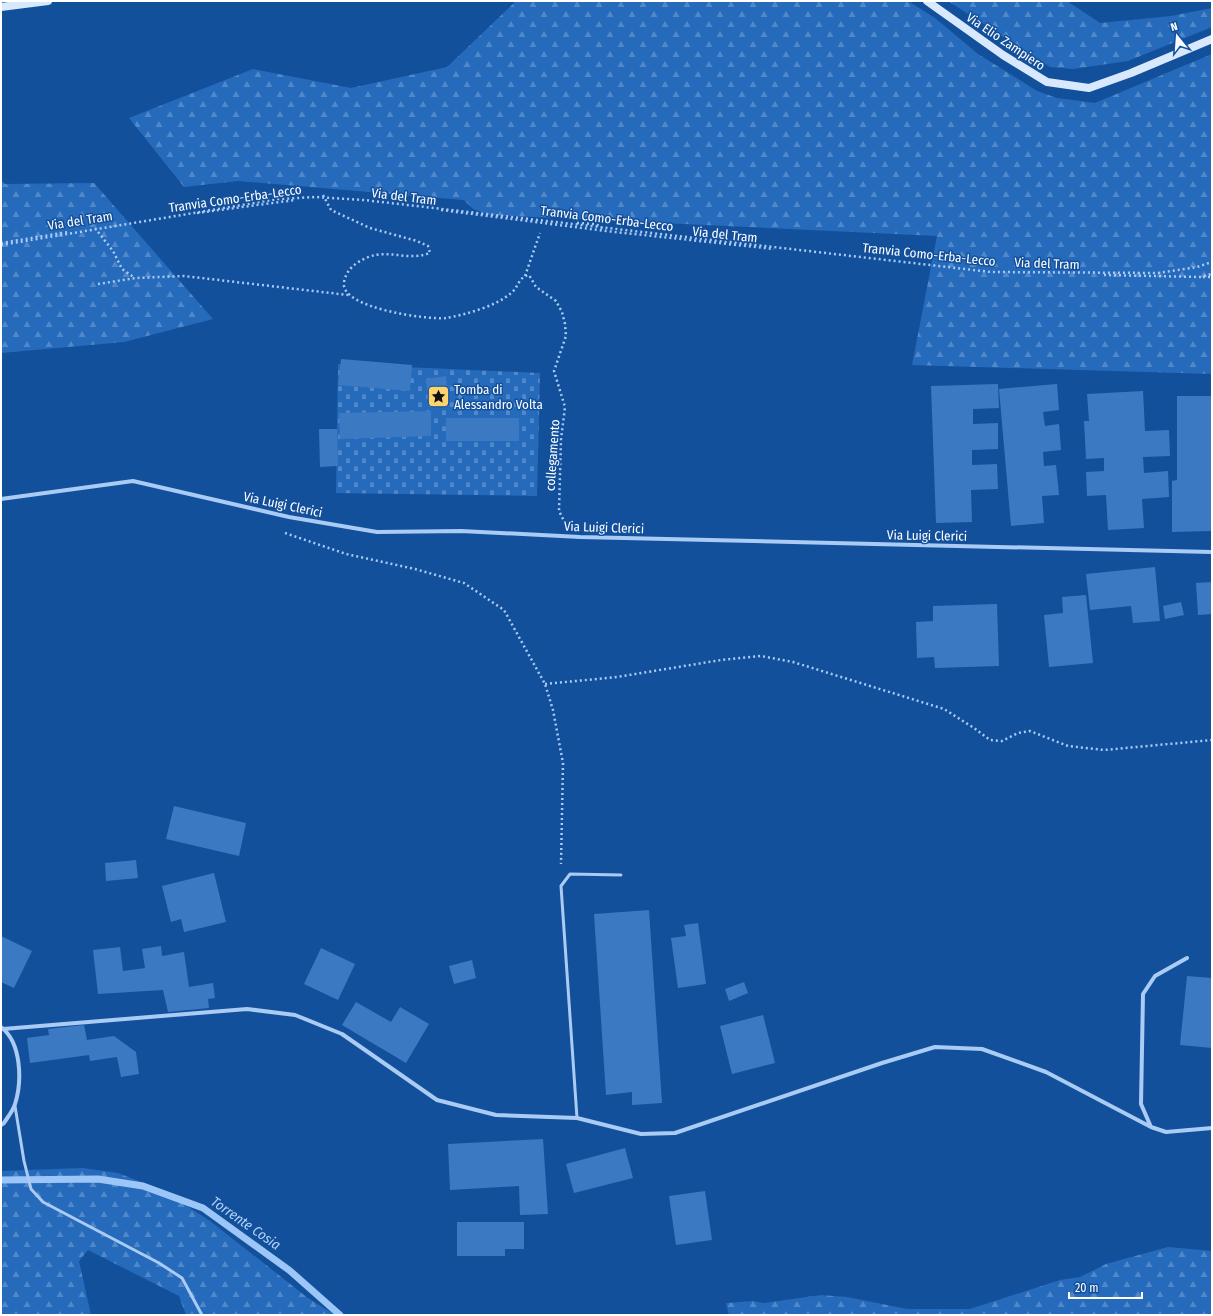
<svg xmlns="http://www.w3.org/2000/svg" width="1213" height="1316" viewBox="0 0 1213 1316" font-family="'Fira Sans Condensed',sans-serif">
	<defs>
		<pattern id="forest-firs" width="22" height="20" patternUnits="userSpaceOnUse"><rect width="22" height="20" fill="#266abb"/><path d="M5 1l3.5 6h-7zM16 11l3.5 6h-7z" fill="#5188c9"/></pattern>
		<pattern id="cemetery-stones" width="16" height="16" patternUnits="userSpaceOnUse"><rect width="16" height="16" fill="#266abb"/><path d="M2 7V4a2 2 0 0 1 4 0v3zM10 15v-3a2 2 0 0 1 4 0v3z" fill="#5188c9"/></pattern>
	</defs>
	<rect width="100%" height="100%" fill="#13509c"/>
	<path fill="url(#forest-firs)" d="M516,1H908L935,18L978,54L1037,91L1057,98L1095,103L1212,54V374L912,365L937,236L490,215L473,209L464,200L238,181L184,187L129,118L253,69L351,88L447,67Z
		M948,1H1067L1100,23L1171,16L1212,8V27L1128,61L1073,69L1050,67Z
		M1,180L5,184L94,183L213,319L124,342L1,353Z
		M83,1168L118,1173L164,1191L210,1221L308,1298L335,1315H186L179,1296L88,1250L79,1261L91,1315H1V1171Z
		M1168,1247L1212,1251V1315H729L726,1303L753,1301L764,1303L821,1295L847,1297L907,1309H970L1060,1280L1080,1277L1106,1264Z"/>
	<path fill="url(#cemetery-stones)" d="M338,364L540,373L537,496L336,493Z"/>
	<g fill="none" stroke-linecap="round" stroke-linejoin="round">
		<path stroke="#9bc6f7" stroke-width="7" d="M1,1180L98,1179L143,1186L203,1208L289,1270L340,1315"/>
	</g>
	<path fill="#3c79c3" d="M341,359L412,365L410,391L338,385Z
		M446,376L448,405L429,407L426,379Z
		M998,384L999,408L973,409V424L998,423V449L972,450V465L997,464L998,489L971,490L972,522L936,523L931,386Z
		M1057,384L1059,410L1043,412L1045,426L1059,424L1061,450L1043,452L1044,466L1056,465L1059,495L1042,496L1044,523L1011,526L999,389Z
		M1143,391L1145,431L1169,430L1170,456L1143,457L1144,473L1168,471L1169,497L1142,499L1144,528L1108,530L1106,495L1087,496L1086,472L1104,471V458L1086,459L1084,421H1089L1087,394Z
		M1177,396H1212V531L1172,532V481L1177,480Z
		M431,411V436L340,439L339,413Z
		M446,418H519V441H446Z
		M319,429H337L338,466L320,467Z
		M1155,567L1160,621L1133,623L1131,606L1090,610L1086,574Z
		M1212,582V614L1198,615L1196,583Z
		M1086,595L1093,663L1049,667L1044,615L1063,613L1062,597Z
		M1181,602L1184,615L1165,619L1163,606Z
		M997,604L999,666L935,668L934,657L917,658L916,622L933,621V606Z
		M174,806L246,823L239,856L166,839Z
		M136,860L138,878L106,881L105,863Z
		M214,873L226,922L184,932L181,919L171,922L162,886Z
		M649,910L662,1103L632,1105V1092L606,1095L594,914Z
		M698,923L706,984L678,988L671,938L686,936L684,925Z
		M1,936L32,951L14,988L1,982Z
		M161,946L162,956L184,952L189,987L213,983L215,998L208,999L209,1008L168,1012L163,990L98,994L93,950L120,947L123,971L145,968L142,949Z
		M321,948L355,964L338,1000L304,984Z
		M472,960L476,978L454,984L449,966Z
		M1187,976L1212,978V1048L1180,1045Z
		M744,982L748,993L729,1001L725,989Z
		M356,1002L391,1022L400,1007L429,1024L406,1063L342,1025Z
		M763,1015L775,1063L732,1074L720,1026Z
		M84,1025L87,1040L114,1036L136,1052L139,1074L121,1077L117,1057L90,1061L89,1055L30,1063L27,1038L49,1035L48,1029Z
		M543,1139L548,1214L520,1215L519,1186L450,1190L448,1144Z
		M625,1148L633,1178L574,1193L566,1164Z
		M705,1191L712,1240L676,1245L669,1196Z
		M457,1222H524V1249H505V1256H457Z"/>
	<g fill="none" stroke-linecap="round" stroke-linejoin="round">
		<path stroke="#a9cbf4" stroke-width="2.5" stroke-dasharray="2 3" stroke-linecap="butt" d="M323,195L331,210L370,228L417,241L428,246L430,253C403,263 385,244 357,263C350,268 346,273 344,282C339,308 427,320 446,318C464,315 497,306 511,293C519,287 518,277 529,275L536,287L556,301L562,312L565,324L566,336L554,371L565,407L561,439L559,511L564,521
			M441,210L606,231L774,249
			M197,213L295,200
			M577,223L596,224L606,231
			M95,228L113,251L122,269L135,278
			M1,243L68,232
			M1,245L278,199L316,197L364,200L991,272L1158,273L1197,267L1212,262
			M1104,275L1200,277L1212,274
			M525,276L540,233
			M1203,277H1212
			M98,284L136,278L184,276L348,295
			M285,533L346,554L415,569L464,583L504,610L545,684L553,710L563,763L561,864
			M545,684L617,677L721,660L761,656L793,662L944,709L974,728L990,740L1002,741L1018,733L1030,731L1068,746L1104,750L1212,740"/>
		<path stroke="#a9cbf4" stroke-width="3" d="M15,1106L24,1161L31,1189L43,1202L159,1263L182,1278L202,1315
			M577,1118L561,886L570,874L621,875"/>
		<path stroke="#a9cbf4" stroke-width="4" d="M1,499L133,481L289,517L377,532L461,531L580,537L1212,552
			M1187,958L1155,976L1143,994L1141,1104L1151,1127L1166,1132L1212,1128
			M1,1027C22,1043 22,1082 15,1104C13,1111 7,1118 4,1123L1,1125
			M3,1029L247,1009L295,1015L342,1034L437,1100L496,1115L577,1118L641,1134L675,1133L882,1063L935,1047L982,1049L1046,1072L1151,1127"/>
		<path stroke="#d8e9fd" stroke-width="8" d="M927,1L1003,55L1047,82L1089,88L1131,73L1212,39
			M1,7L48,1"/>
	</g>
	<defs>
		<symbol id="sight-square" viewBox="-11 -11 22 22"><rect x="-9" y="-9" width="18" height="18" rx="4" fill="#ffd36b" stroke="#13509c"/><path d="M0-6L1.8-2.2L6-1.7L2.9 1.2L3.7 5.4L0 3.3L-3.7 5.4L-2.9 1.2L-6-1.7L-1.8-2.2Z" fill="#111"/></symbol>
	</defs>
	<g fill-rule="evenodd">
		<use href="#sight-square" x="426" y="384" width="25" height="25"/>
	</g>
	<g text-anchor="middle" stroke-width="3" stroke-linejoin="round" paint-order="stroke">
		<g font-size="13" fill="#fff" stroke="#13509c">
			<text transform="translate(1006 41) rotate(34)" y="5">Via Elio Zampiero</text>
			<text transform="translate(404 196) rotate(7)" y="5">Via del Tram</text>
			<text transform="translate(235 198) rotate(-8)" y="5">Tranvia Como-Erba-Lecco</text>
			<text transform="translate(607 218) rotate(7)" y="5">Tranvia Como-Erba-Lecco</text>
			<text transform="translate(80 220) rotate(-9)" y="5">Via del Tram</text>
			<text transform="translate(725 234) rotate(6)" y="5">Via del Tram</text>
			<text transform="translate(929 254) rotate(6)" y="5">Tranvia Como-Erba-Lecco</text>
			<text transform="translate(1047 263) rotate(2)" y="5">Via del Tram</text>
			<text transform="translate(552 455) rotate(-86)" y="5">collegamento</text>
			<text transform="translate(283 504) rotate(12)" y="5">Via Luigi Clerici</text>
			<text transform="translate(604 527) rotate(2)" y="5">Via Luigi Clerici</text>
			<text transform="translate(927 535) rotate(1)" y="5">Via Luigi Clerici</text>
		</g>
		<g font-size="13" fill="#fff" stroke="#13509c" text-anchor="start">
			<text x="454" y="394">Tomba di<tspan x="454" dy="15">Alessandro Volta</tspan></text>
		</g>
		<g font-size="14" font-style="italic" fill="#b5d5fa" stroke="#13509c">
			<text transform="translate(246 1223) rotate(35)" y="5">Torrente Cosia</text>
		</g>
	</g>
	<rect width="1213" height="1316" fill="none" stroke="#ffffff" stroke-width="4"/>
	<g transform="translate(1177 36) rotate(343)" stroke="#13509c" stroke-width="3" paint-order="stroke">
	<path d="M0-3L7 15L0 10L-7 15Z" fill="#ffffff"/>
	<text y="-6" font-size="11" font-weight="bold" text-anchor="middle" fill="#ffffff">N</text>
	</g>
	<path d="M1069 1292v6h73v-6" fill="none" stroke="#ffffff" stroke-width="2"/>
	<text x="1075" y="1292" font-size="12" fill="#ffffff" stroke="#13509c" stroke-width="3" paint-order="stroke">20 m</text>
</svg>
